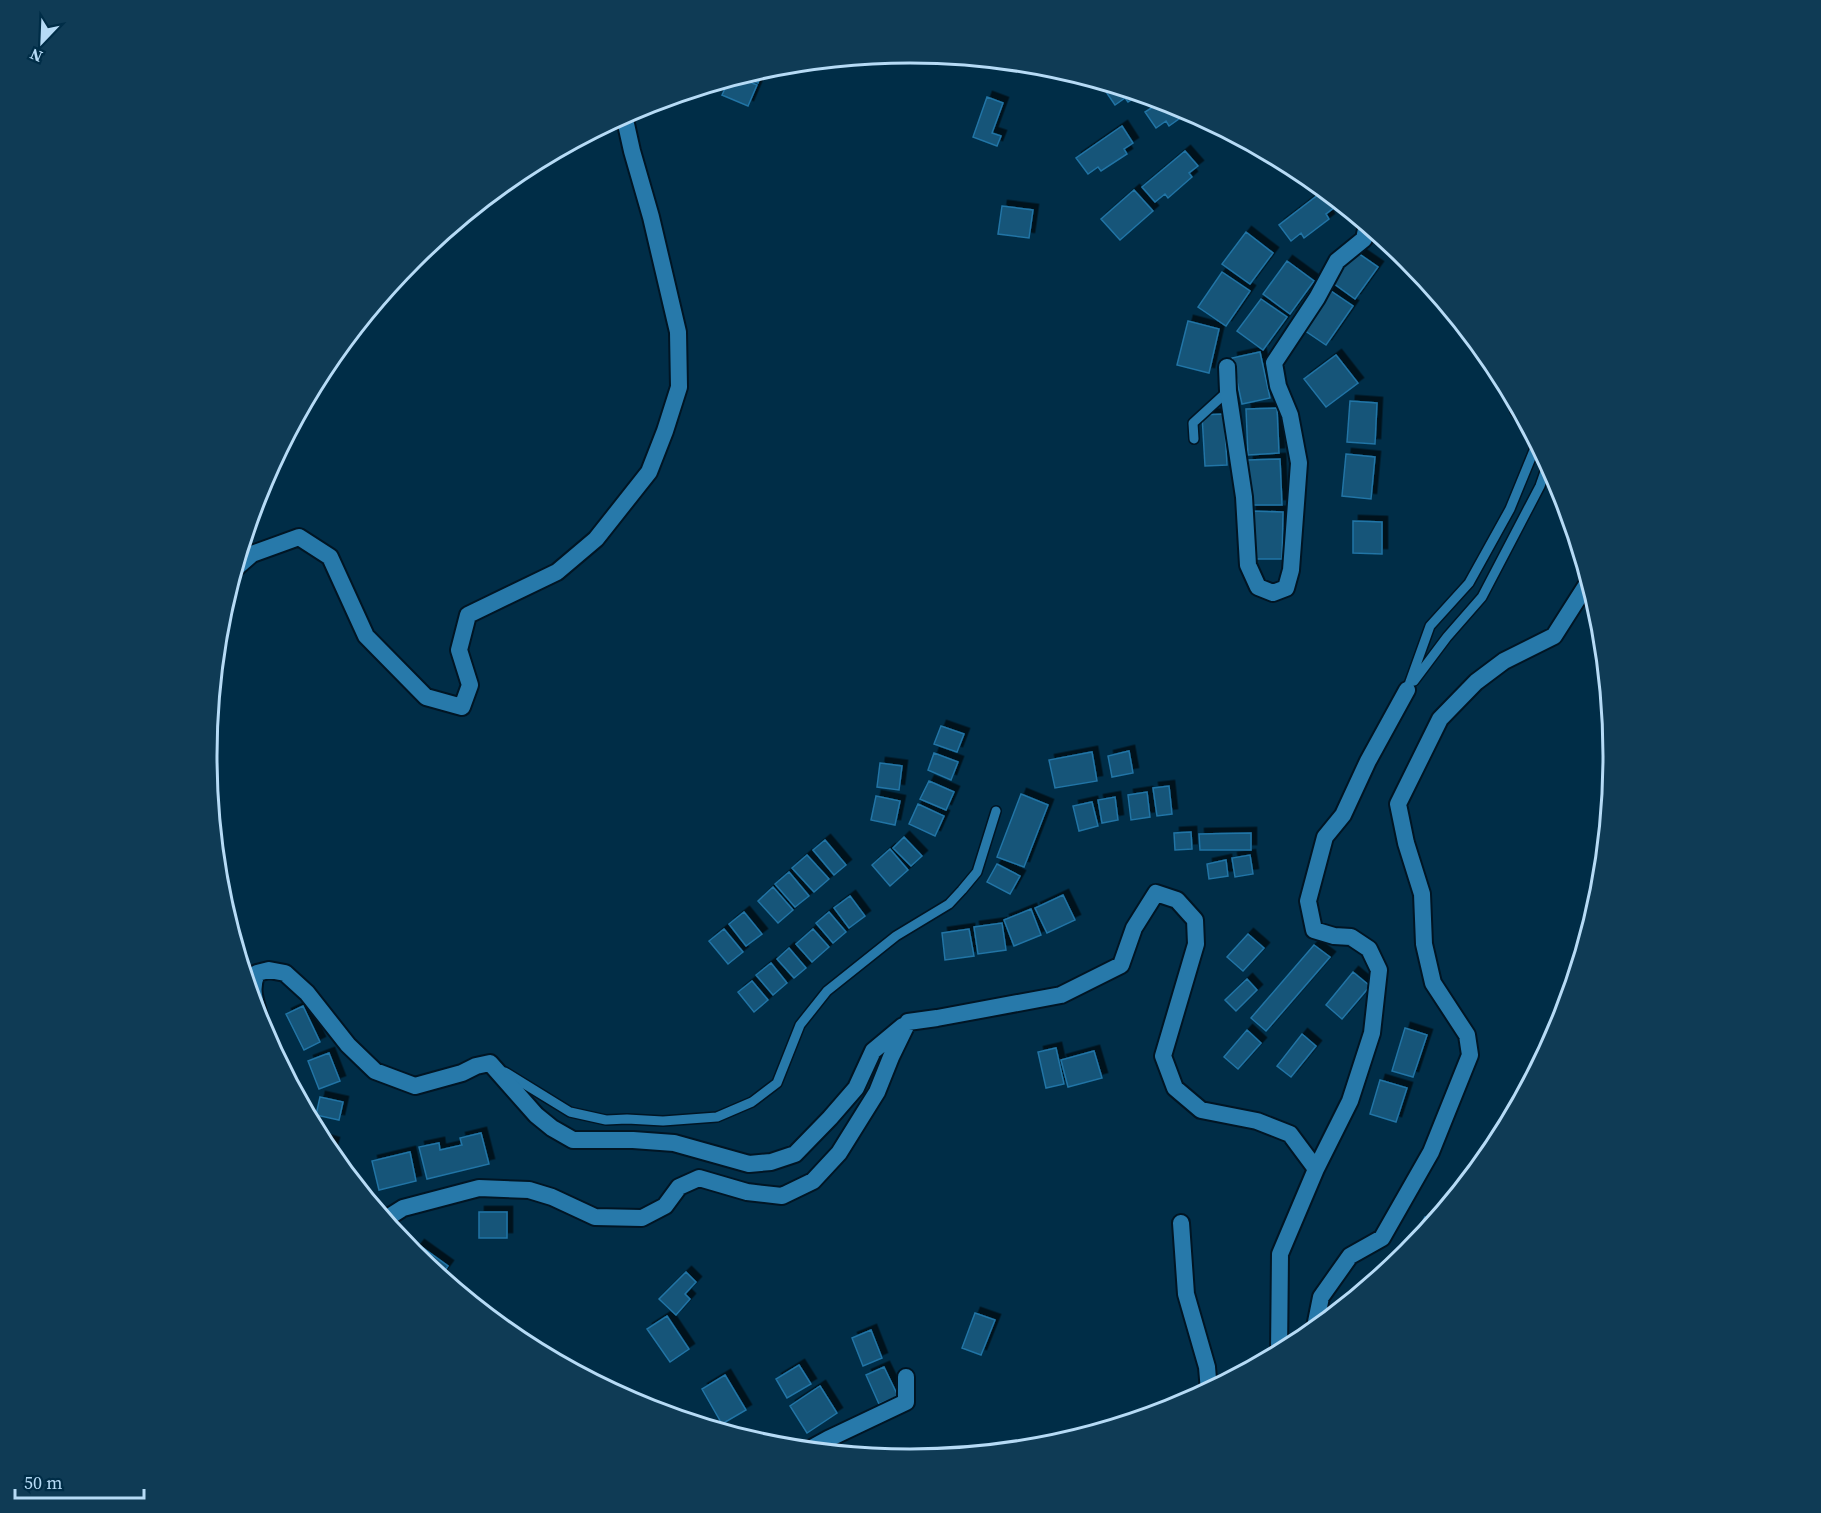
<svg xmlns="http://www.w3.org/2000/svg" width="1821" height="1513" viewBox="0 0 1821 1513" font-family="'Source Serif 4',serif">
	<defs>
		<filter id="shadow"><feDropShadow dx="5.5" dy="-5.5" stdDeviation="0" flood-color="#0009"/></filter>
	</defs>
	<rect width="100%" height="100%" fill="#002d47"/>
	<path fill="#155479" stroke="#2174a5" stroke-width="1.5" filter="url(#shadow)" d="M763,69L758,83L741,76Z
		M737,77L757,85L748,106L722,95L729,80Z
		M1109,85L1140,94L1128,102L1125,98L1115,105L1104,89Z
		M987,97L1003,103L992,133L1001,136L997,146L973,137Z
		M1162,101L1180,106L1190,111L1169,126L1166,121L1156,128L1145,112Z
		M1122,126L1133,143L1124,149L1127,154L1101,171L1098,167L1088,174L1076,158Z
		M1185,151L1198,166L1189,173L1192,177L1168,198L1165,194L1155,202L1142,187Z
		M1134,190L1153,211L1120,240L1101,219Z
		M1323,191L1335,207L1326,214L1329,219L1304,238L1301,233L1291,241L1279,225Z
		M1002,206L1033,210L1029,238L998,234Z
		M1246,232L1273,253L1250,284L1222,264Z
		M1355,251L1378,267L1355,299L1333,283Z
		M1287,261L1314,281L1290,314L1263,294Z
		M1222,272L1250,291L1226,326L1198,307Z
		M1328,289L1353,306L1326,345L1301,328Z
		M1261,299L1287,317L1263,350L1237,331Z
		M1188,321L1219,329L1209,373L1177,365Z
		M1260,352L1270,398L1242,404L1232,358Z
		M1336,355L1358,383L1326,407L1304,379Z
		M1350,401L1377,403L1375,444L1347,442Z
		M1277,408L1279,453L1248,455L1246,409Z
		M1224,414L1227,465L1205,466L1202,415Z
		M1346,454L1375,457L1371,499L1342,496Z
		M1280,459L1282,505H1249L1248,460Z
		M1251,511L1283,512L1282,559H1250Z
		M1353,521L1382,522V554L1353,553Z
		M941,726L964,734L957,752L934,744Z
		M1129,751L1133,773L1112,777L1108,756Z
		M1092,752L1097,781L1055,788L1049,760Z
		M934,753L958,762L951,780L928,770Z
		M880,763L902,766L899,790L877,787Z
		M929,781L954,792L946,810L920,799Z
		M1169,786L1172,814L1157,816L1153,788Z
		M1147,792L1150,817L1131,820L1128,795Z
		M1021,794L1048,805L1024,867L997,857Z
		M876,796L900,801L895,825L871,820Z
		M1115,797L1118,820L1102,823L1098,800Z
		M1092,802L1098,826L1079,831L1073,806Z
		M918,804L944,816L935,836L909,824Z
		M1191,832L1192,849L1175,850L1174,833Z
		M1251,833V850H1200L1199,834Z
		M904,837L922,856L911,866L893,848Z
		M825,840L846,865L834,875L813,850Z
		M890,849L908,870L890,886L872,865Z
		M807,855L829,879L814,892L792,868Z
		M1250,855L1253,874L1235,877L1232,858Z
		M1226,860L1228,876L1209,879L1207,864Z
		M997,864L1020,876L1010,894L987,882Z
		M789,872L809,896L795,907L775,884Z
		M773,887L793,910L778,923L758,901Z
		M1063,895L1075,920L1047,933L1035,908Z
		M850,896L865,916L849,928L834,908Z
		M1031,909L1041,935L1014,946L1004,920Z
		M744,912L762,934L746,946L729,924Z
		M829,912L846,932L833,943L816,923Z
		M1002,923L1006,950L978,954L974,927Z
		M724,929L743,952L728,964L709,941Z
		M813,929L829,947L812,962L796,944Z
		M969,929L974,956L945,960L942,933Z
		M1248,934L1264,948L1243,971L1227,957Z
		M1314,945L1330,957L1266,1031L1251,1018Z
		M789,948L806,968L794,978L777,959Z
		M771,963L787,983L773,995L756,975Z
		M1353,972L1370,986L1342,1019L1326,1005Z
		M1247,979L1257,990L1236,1011L1225,1000Z
		M752,981L768,1000L754,1012L738,992Z
		M303,1006L320,1042L304,1050L286,1014Z
		M1405,1028L1427,1035L1413,1077L1392,1071Z
		M1247,1030L1261,1043L1238,1069L1224,1057Z
		M1302,1034L1316,1046L1291,1077L1277,1066Z
		M1056,1048L1064,1084L1046,1088L1038,1052Z
		M1094,1051L1102,1078L1068,1087L1061,1060Z
		M329,1053L340,1081L319,1089L308,1061Z
		M1380,1080L1407,1088L1396,1122L1370,1114Z
		M320,1097L343,1102L339,1120L316,1115Z
		M481,1133L489,1164L427,1179L419,1147L439,1143L440,1150L462,1145L460,1138Z
		M320,1139L334,1143L331,1154L325,1147Z
		M410,1152L416,1181L379,1190L372,1161Z
		M479,1212H507V1238H479Z
		M1425,1217L1434,1222L1410,1252L1406,1250Z
		M419,1245L448,1266L440,1277L412,1254Z
		M686,1272L696,1282L685,1294L690,1299L676,1315L659,1299Z
		M975,1313L995,1320L981,1355L962,1348Z
		M667,1316L689,1349L670,1362L647,1329Z
		M871,1330L882,1358L863,1366L852,1338Z
		M799,1365L811,1384L787,1398L776,1379Z
		M884,1367L898,1396L879,1404L866,1375Z
		M725,1375L746,1410L722,1424L702,1389Z
		M820,1386L837,1413L807,1433L790,1406Z"/>
	<g fill="none" stroke-linecap="round" stroke-linejoin="round">
		<defs>
			<path id="service" d="M1514,400L1515,411L1528,426
				M1194,439L1193,423L1228,391
				M1414,681L1447,637L1482,597L1540,486L1548,463
				M1407,690L1430,626L1469,583L1510,509L1537,443
				M505,1072L570,1112L606,1120L627,1119L663,1121L717,1117L752,1102L777,1083L800,1025L827,991L896,936L949,904L962,890L977,872L996,811"/>
			<path id="minor" d="M1227,367L1228,391L1244,497L1248,565L1258,587L1273,593L1286,588L1291,570L1299,463L1290,415L1278,386L1274,363L1317,298L1337,261L1364,239L1367,225
				M236,568L252,554L299,537L330,557L366,636L426,697L462,707L470,685L459,650L468,615L557,572L596,539L649,472L665,431L679,387L678,332L651,217L632,151L624,115
				M261,1028C259,1006 248,994 257,973L269,970L285,973L307,993L348,1045L375,1071L415,1086L462,1073L476,1066L490,1063L536,1115L552,1128L573,1140H633L674,1143L749,1164L771,1162L795,1154L830,1118L856,1088L873,1051L903,1026
				M1316,1169L1350,1101L1372,1033L1379,970L1369,949L1351,937L1334,936L1314,930L1308,901L1325,837L1343,815L1368,761L1407,690
				M384,1220L403,1208L479,1188L529,1190L552,1197L595,1217L642,1218L665,1206L679,1187L699,1178L747,1192L782,1196L813,1181L839,1153L877,1092L891,1057L908,1022L937,1018L1061,995L1121,965L1134,928L1156,893L1177,900L1195,920L1196,944L1163,1056L1175,1088L1201,1110L1257,1121L1290,1134L1316,1169L1280,1254L1279,1354
				M1181,1223L1186,1294L1207,1367L1209,1391
				M1314,1332L1321,1297L1350,1256L1382,1238L1431,1152L1470,1055L1467,1035L1433,983L1424,944L1422,894L1406,843L1398,804L1440,719L1476,682L1504,661L1554,636L1589,581
				M808,1450L828,1439L906,1402V1377"/>
		</defs>
		<use href="#service" stroke="#001524" stroke-width="12"/>
		<use href="#minor" stroke="#001524" stroke-width="20"/>
		<use href="#service" stroke="#2779aa" stroke-width="9"/>
		<use href="#minor" stroke="#2779aa" stroke-width="16"/>
	</g>
	<path d="M0 0H1821V1513H0ZM217 756a693 693 0 1 1 1386 0a693 693 0 1 1-1386 0Z" fill="#0f3b55" fill-rule="evenodd"/>
	<path fill="none" stroke="#b6dbf6" stroke-width="3" d="M217 756a693 693 0 1 1 1386 0a693 693 0 1 1-1386 0Z"/>
	<g transform="translate(42 42) rotate(203)" stroke="#002d47" stroke-width="4.5" paint-order="stroke">
	<path d="M0-4.5L10 22L0 15L-10 22Z" fill="#b6dbf6"/>
	<text y="-9" font-size="16" font-weight="bold" text-anchor="middle" fill="#b6dbf6">N</text>
	</g>
	<path d="M15 1489v9h129v-9" fill="none" stroke="#b6dbf6" stroke-width="3"/>
	<text x="24" y="1489" font-size="18" fill="#b6dbf6" stroke="#002d47" stroke-width="4.5" paint-order="stroke">50 m</text>
</svg>
